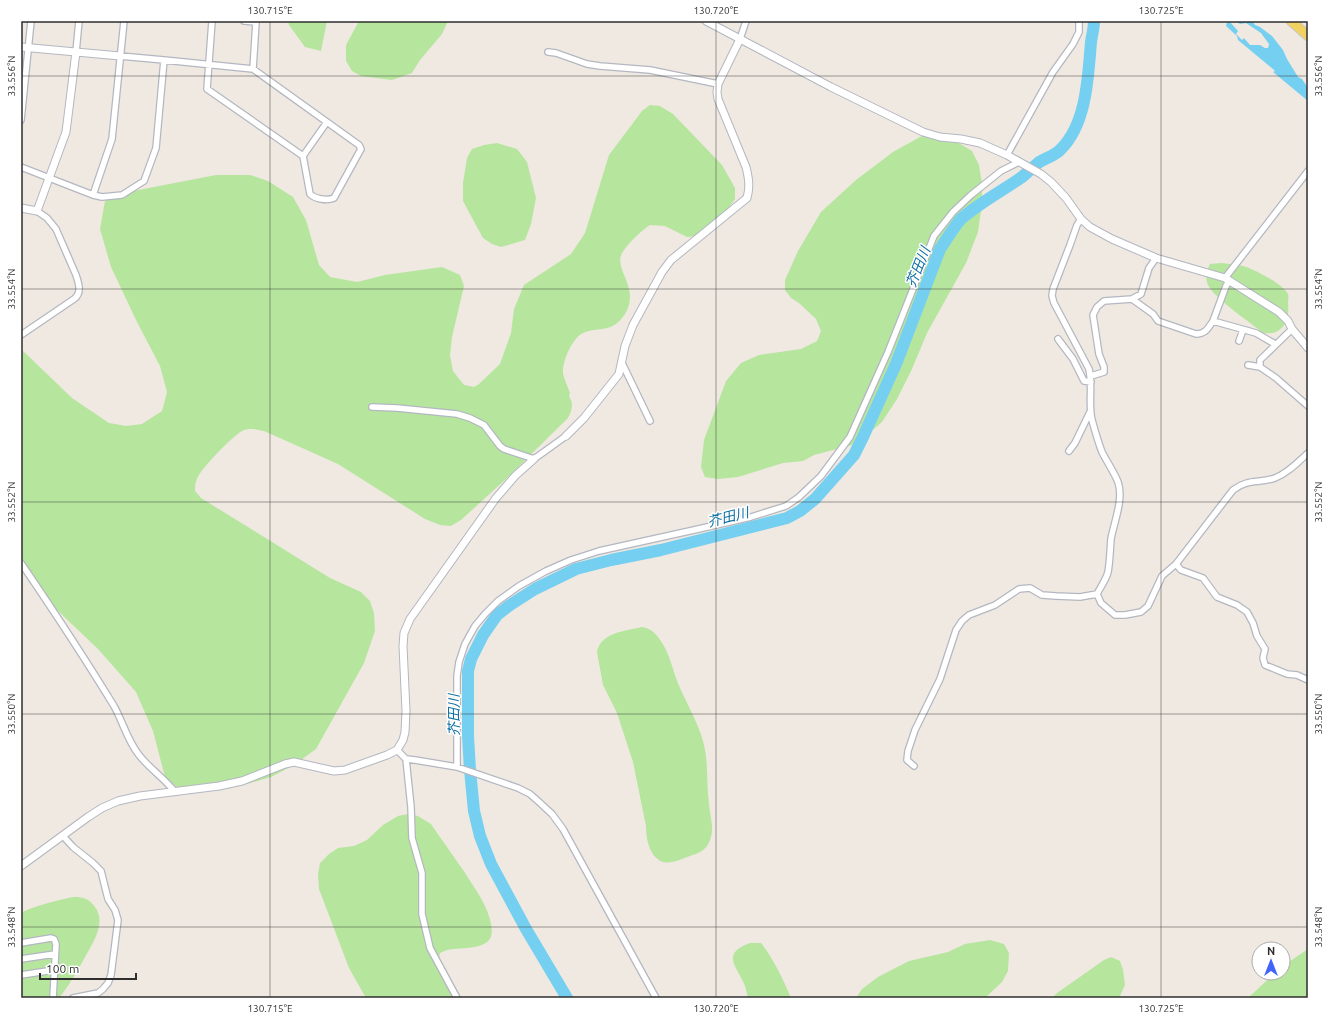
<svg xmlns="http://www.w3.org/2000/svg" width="1329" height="1019" viewBox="0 0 1329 1019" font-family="Ubuntu,'Noto Sans JP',sans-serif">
	<rect width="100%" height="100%" fill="#efe9e1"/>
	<path fill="#b6e59e" d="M288,21H327L321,51L305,47L289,25Z
		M359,21H448L442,34L420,60L412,73L392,80L361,76L352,71L346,61V45Z
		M650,105L660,106L673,114L722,165L735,188V199L722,217L698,236L687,237L665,226L650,225C640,232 629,242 622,253C613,270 641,287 625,314C612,334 600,326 583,333C572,338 562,362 563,373C564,379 568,387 570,393L569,396C574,404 572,410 568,418L506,479L461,520L451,526L440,525L425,519L338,464L264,431C257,429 248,428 242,431C233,436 200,469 197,479C195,483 195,487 195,491L201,498L330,578L361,592L370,601L374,613L375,631L364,663L316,749L294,765L271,777L240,786L207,789L178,788L165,777L153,731L136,692L98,649L36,590L21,566V349L72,398L109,423L126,426L142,424L162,411L167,392L160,366L137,322L111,267L100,229L105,201L123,193L216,175H250L268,181L293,197L306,220L319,265L330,277L357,282L385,275L442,267L460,275L464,286L452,337L450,355L453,371L464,385L474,387L479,384L500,364L511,333L514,309L524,285L571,254L585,233L609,155L642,111Z
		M929,132L945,135L972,151L979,165L982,184V204L978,232L966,263L927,333L912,369L897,399L882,422L856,444L814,455L803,461L783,463L738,477L718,479L705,477L701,467L704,440L726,381L741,363L759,355L801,349L817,341L821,331L816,319L799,303L791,298L785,290V280L798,251L821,212L856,180L893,152Z
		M497,143L517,149L527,162L536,198L531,224L525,240L501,247L492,244L483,238L477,227L463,201V183L467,158L472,149L484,145Z
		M1221,263C1229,264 1238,264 1246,267C1255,270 1283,284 1288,294C1289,296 1288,301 1288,303C1290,320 1283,336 1263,333C1250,322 1215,299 1208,285C1205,278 1207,270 1210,264Z
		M642,627C652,628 659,637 664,646C671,659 674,675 680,688C688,706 698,723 703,741C709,762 706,783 709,804C710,816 714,826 711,837C707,851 699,853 687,857C679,860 671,864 663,862C649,857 646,838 646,826L633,762L617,713L603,685L597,652C601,632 626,631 642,627Z
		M408,814L418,816L431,824C448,849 467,874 482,900C487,909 498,935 487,942C473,952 454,945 440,953C435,971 461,975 452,998H366L349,968L319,889L318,874L320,863L329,854L338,848L354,846L367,840L383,825L398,816Z
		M74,897C84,897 89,899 95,907C107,923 92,944 84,959C76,973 69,986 59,998H21V913C28,908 64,898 74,897Z
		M990,940L1004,944L1009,953L1008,971L1002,982L986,997L983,998H856L862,989L878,977L909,961L948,952L965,944Z
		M750,943H761C774,960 783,979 791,998H748C747,994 746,989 745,986C737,966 720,954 750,943Z
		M1308,949V998H1249L1250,996L1275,973H1283V966Z
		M1111,957L1120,961L1123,970L1125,985L1119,998H1052L1057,993L1104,960Z"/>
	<path fill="#75cff0" d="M1235,21H1252L1255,25L1260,27L1272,36L1283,50L1287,59L1298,77L1302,79L1308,88V101L1273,72L1275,71L1273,69L1238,40L1237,36L1226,26L1227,22H1230L1238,31L1236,34L1242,40L1244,38L1250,45H1260L1265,48H1268L1269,44L1261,33L1246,23L1240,24Z"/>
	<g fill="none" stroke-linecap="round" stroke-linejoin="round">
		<path stroke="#75cff0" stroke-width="12" d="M567,998L526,929L491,864L480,836L474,811L470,770L468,736V671L471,659L483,635L497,615L510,605L535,589L576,569L611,560L661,550L787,518L800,511L815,499L854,455L863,437L896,364L940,249C947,239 953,228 961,219C979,203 1002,191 1022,177C1027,173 1032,168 1038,163C1045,158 1055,156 1061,149C1087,123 1088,76 1091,42C1092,35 1094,28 1094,21"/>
		<defs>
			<path id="minor" d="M212,21L207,89L303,156L310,194C315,199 327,201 334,198L361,149L359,145L253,69
				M740,39L746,21
				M76,52L79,21
				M548,52L556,53L587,64L600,66L650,70L718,84
				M164,60L253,69L256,22L244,21
				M21,120L31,21
				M1007,155L1053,72L1073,44L1079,32V21
				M303,156L327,122
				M21,167L93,195L112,139L124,21
				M93,195L102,197L122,195L144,181L156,148L164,60L120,56
				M1081,219L1077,225L1070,245L1053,289L1052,296L1054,303L1089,369C1093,386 1088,404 1092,420C1095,431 1098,442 1102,452C1107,462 1114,472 1118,482C1124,499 1114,522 1111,539C1110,550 1110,561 1108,572C1106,580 1101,586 1097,594L1101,603L1115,615H1125L1141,612L1148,606L1162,576L1176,564L1233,490C1249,478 1259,484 1275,478C1288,473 1298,462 1308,453
				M1225,278L1308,171
				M1132,299L1153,314L1158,321L1196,334C1206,334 1208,328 1213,321L1256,333L1275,344
				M1213,321L1226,286L1229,281
				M1292,329L1260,360V367L1276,378L1308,406
				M21,335L74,299C82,293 79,284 76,275L56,229L47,218L37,211
				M1058,339L1073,359L1084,381L1091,382
				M1239,341L1243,330
				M622,363L650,421
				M1248,365L1260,367
				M1091,376L1104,372V367L1099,354L1093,315L1097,307L1104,301L1132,299L1141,294L1149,268L1156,258
				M372,407L397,408L457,414L470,418L484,425L500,446L504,449L534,459L566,436
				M1069,451L1075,443L1090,412
				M21,563C53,610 84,657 114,706C123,722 127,740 139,755C149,768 164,778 175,792
				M1176,564L1181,570L1203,578L1217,597L1237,605L1247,612L1253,623L1257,636L1265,649L1263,658L1265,665L1287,674L1297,675L1308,680
				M397,750L406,759L411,807L412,838L422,873V914L430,948L457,998
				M406,759L415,760L457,767L518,788L530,794L539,802L552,814L563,829L656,998
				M914,766L907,760L908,751L915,730L940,679L956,630L962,621L969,615L995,605L1019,589L1030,588L1042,595L1056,596L1080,597L1097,594
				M457,767V676L459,662L465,644L475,626L485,614L498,601L519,586L546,571L571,560L599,551L694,530L751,517L786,506L799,497L821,476L850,437L888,352L934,236L953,212L971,195L1001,171L1019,162
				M63,836L73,847L93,863L101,871L108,899L115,910L118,920L111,975L108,983L103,989L98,993L73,998
				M21,943L51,938L54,939L56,944L53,998
				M21,959L55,954
				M21,975L54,970"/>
			<path id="tertiary" d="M706,21L831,87L923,132L940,137L961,139L980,143L1007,155L1041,174L1051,182L1066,198L1081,219L1090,227L1112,239L1156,258L1225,278L1279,312L1288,321L1292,329L1308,348
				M21,47L120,56
				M21,208L37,211L66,132L76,52
				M566,436L584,418L619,374L625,346L633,325L662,272L671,260L747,198C750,187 749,179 746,167L718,99L717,92L718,84L740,39
				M21,866L88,817L102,808L118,801L140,796L219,786L242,781L285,764L294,762L334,771L345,770L387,755L397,750L403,740L405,732L406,711L403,646L404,633L410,619L496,498L515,476L534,459"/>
			<path id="primary" d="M1291,21L1308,36"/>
		</defs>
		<use href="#minor" stroke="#b4b7c1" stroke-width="8"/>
		<use href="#tertiary" stroke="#b4b7c1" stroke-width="9"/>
		<use href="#primary" stroke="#c9c9c9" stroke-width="11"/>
		<use href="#minor" stroke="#fff" stroke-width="5.5"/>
		<use href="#tertiary" stroke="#fff" stroke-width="7"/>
		<use href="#primary" stroke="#f2d163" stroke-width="9"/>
	</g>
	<path fill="none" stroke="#2e2e2e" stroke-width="1" stroke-opacity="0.45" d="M270,21V998M716,21V998M1161,21V998M21,76H1308M21,289H1308M21,502H1308M21,714H1308M21,927H1308"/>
	<g text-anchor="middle" stroke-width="3" stroke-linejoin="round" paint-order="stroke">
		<g font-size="14" font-style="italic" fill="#0d6fa3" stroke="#fff">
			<text transform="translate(918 267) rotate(-68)" y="5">芥田川</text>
			<text transform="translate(728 517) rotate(-14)" y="5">芥田川</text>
			<text transform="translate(454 715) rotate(-91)" y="5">芥田川</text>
		</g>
	</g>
	<rect width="1329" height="1019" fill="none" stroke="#ffffff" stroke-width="44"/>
	<g transform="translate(1271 961)"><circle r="19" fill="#ffffff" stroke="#ababab"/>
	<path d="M0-3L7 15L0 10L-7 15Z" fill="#4264fb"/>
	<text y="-6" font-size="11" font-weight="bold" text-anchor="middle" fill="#2e2e2e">N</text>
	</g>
	<path d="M40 973v6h96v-6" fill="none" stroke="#2e2e2e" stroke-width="2"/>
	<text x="46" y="973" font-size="12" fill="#2e2e2e" stroke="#ffffff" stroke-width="3" paint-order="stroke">100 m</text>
	<rect x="22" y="22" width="1285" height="975" fill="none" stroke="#2e2e2e" stroke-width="1.5"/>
	<g font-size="10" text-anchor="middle" fill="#2e2e2e">
		<text x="270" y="14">130.715°E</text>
		<text x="716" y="14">130.720°E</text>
		<text x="1161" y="14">130.725°E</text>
		<text transform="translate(11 76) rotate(-90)" y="4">33.556°N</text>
		<text transform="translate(1318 76) rotate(-90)" y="4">33.556°N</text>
		<text transform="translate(11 289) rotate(-90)" y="4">33.554°N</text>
		<text transform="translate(1318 289) rotate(-90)" y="4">33.554°N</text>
		<text transform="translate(11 502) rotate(-90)" y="4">33.552°N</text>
		<text transform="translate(1318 502) rotate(-90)" y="4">33.552°N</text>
		<text transform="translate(11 714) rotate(-90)" y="4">33.550°N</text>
		<text transform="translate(1318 714) rotate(-90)" y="4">33.550°N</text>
		<text transform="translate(11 927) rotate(-90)" y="4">33.548°N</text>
		<text transform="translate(1318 927) rotate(-90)" y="4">33.548°N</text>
		<text x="270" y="1012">130.715°E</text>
		<text x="716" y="1012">130.720°E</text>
		<text x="1161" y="1012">130.725°E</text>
	</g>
</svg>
